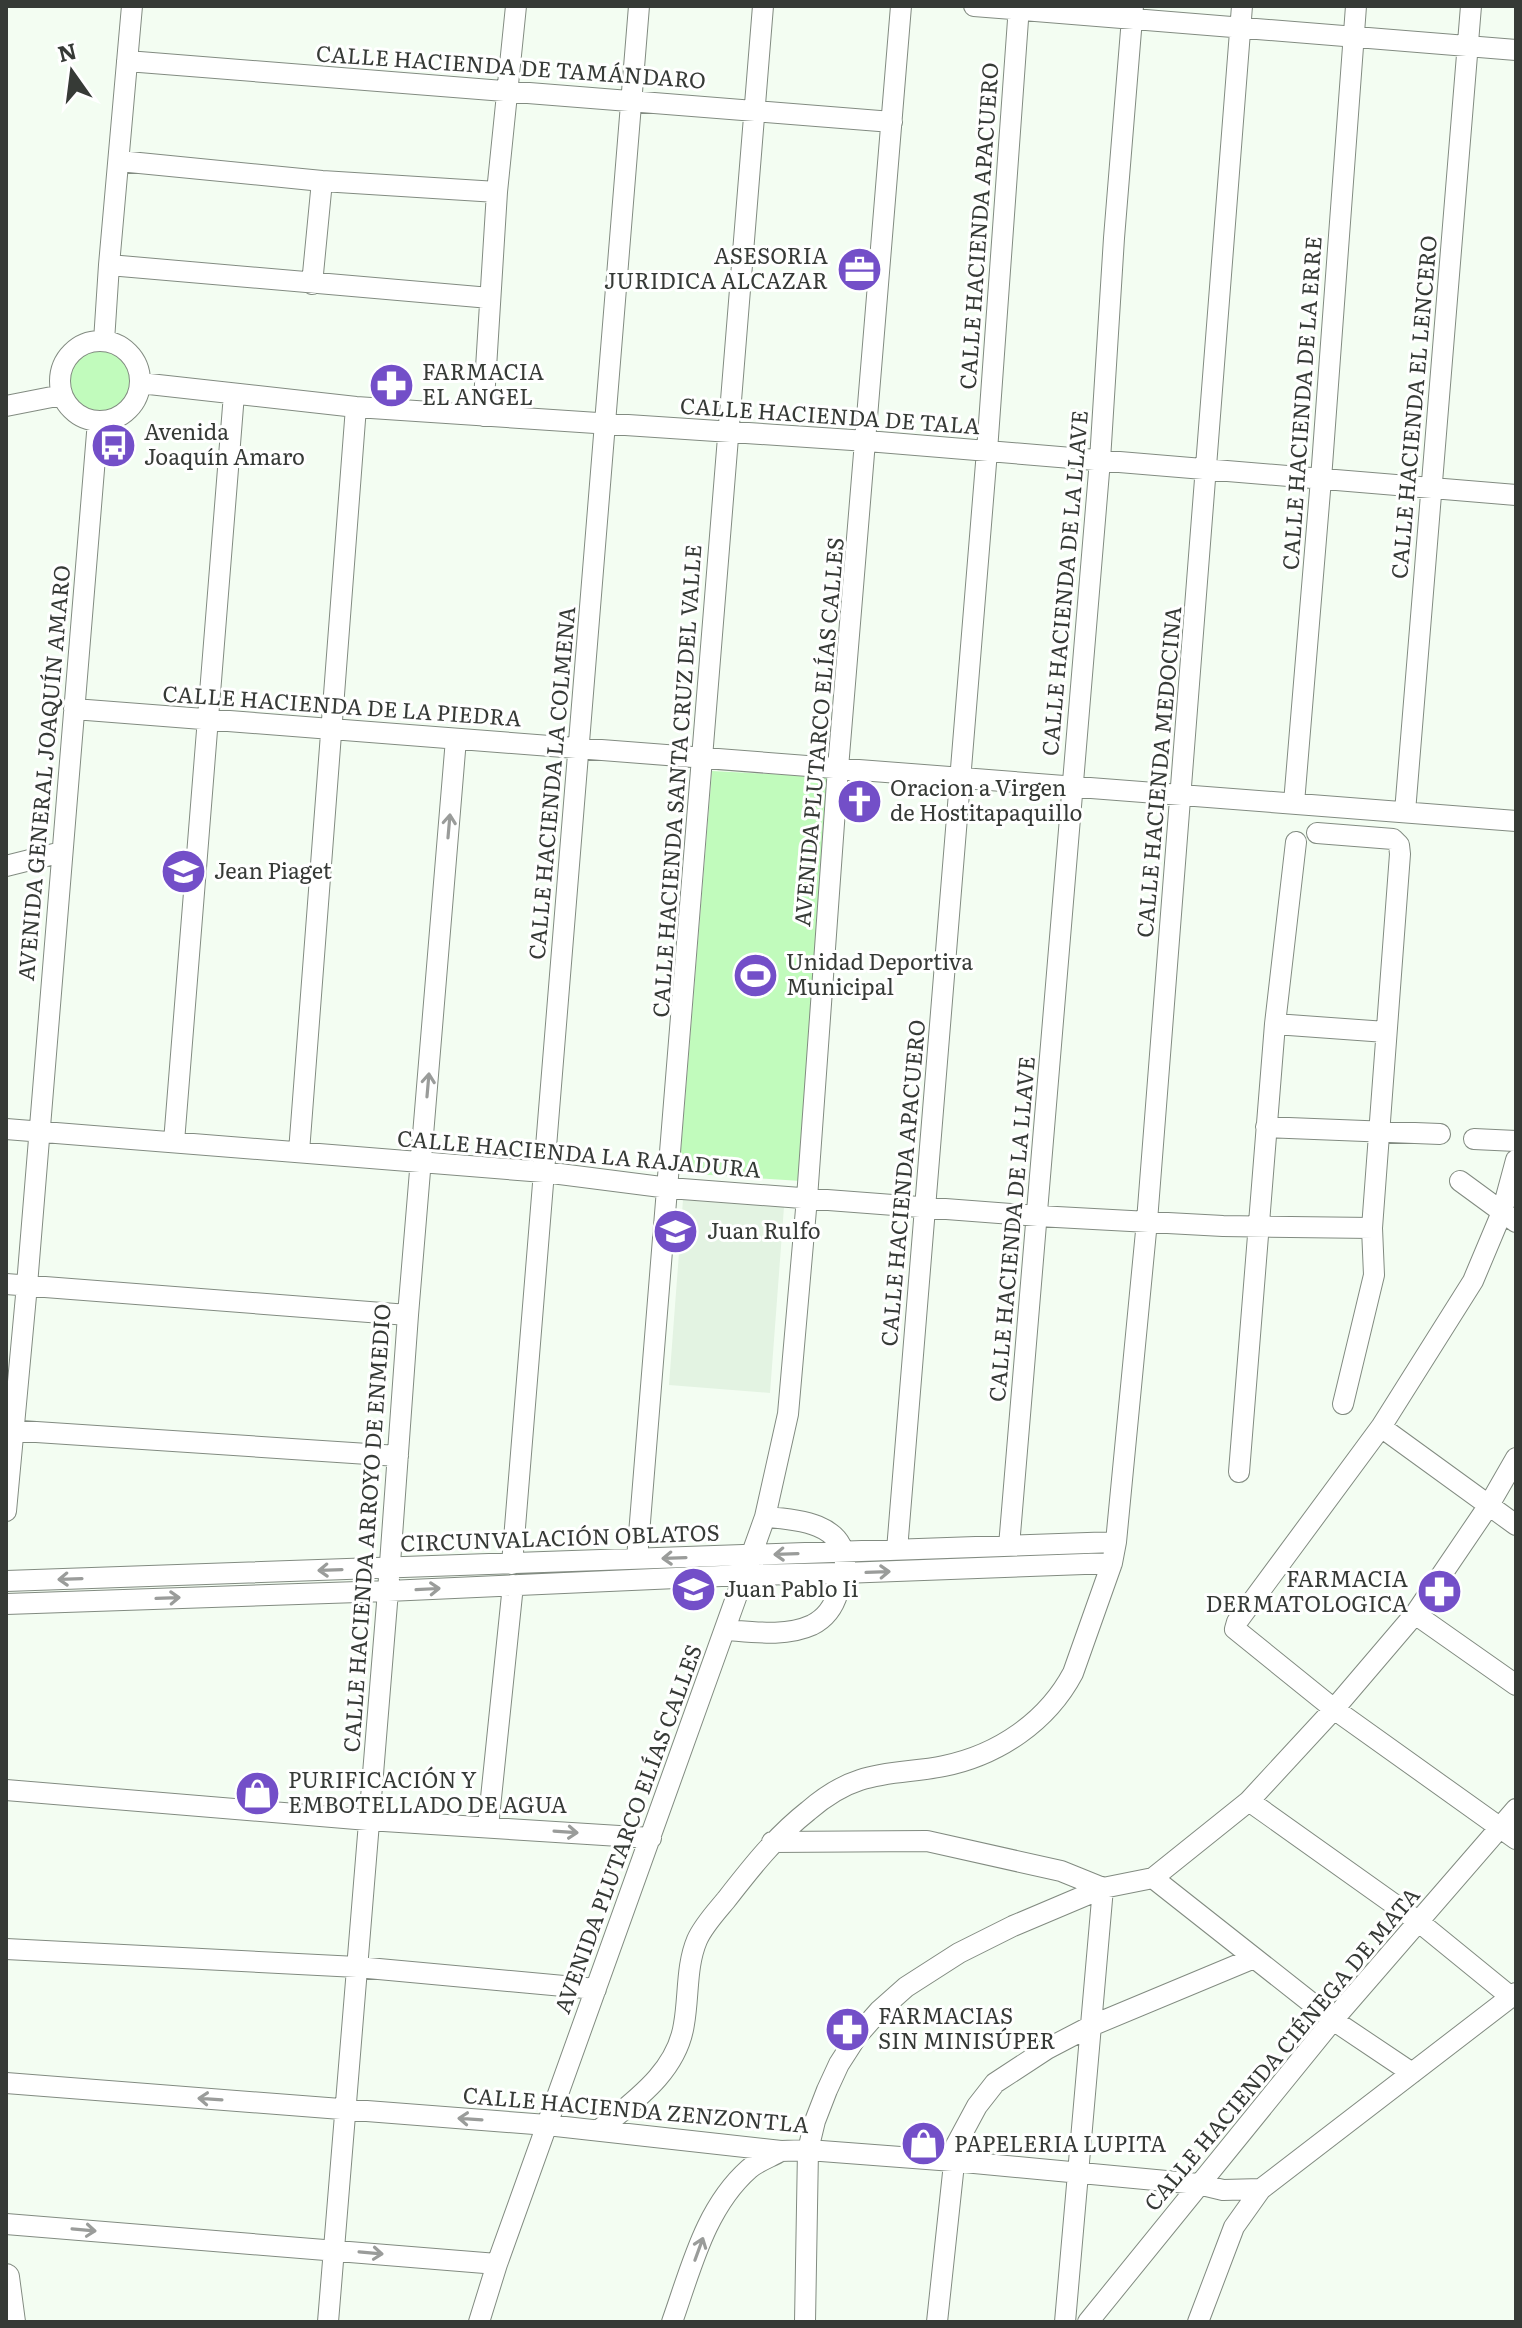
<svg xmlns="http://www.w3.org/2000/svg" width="1522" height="2328" viewBox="0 0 1522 2328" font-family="Literata,serif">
	<rect width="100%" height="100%" fill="#f3fdf2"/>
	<path fill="#e3f3e2" d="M683,1200L784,1207L770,1393L669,1385Z"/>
	<path fill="#c1fbbc" d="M64 380a36 36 0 1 1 72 0a36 36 0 1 1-72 0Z
		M712,771L827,777L801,1181L679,1173Z"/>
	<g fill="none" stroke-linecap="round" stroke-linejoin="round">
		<defs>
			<path id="minor" d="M974,6L1516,50
				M127,61L892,122
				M119,161L322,181L497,192
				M109,265L490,298
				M312,284L322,181
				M60 381a40 40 0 1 1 80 0a40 40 0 1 1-80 0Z
				M104,341L109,265L132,6
				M140,383L356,407L867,441L1516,495
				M6,406L62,395
				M483,416L497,192L516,6
				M74,709L1516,821
				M1294,803L1321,479L1356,6
				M1405,812L1471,6
				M1317,833L1393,839L1399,845L1400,854L1372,1228L1374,1275L1343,1404
				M6,866L62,852
				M1275,1024L1386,1032
				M1266,1127L1440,1134
				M6,1129L544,1172L669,1188L1038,1216L1223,1226L1372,1228
				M1474,1139L1516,1141
				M174,1142L234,394
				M299,1152L356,407
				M1516,1160L1502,1212L1473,1281L1381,1427L1237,1622L1235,1629L1334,1709L1516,1839
				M1460,1181L1516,1222
				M6,1284L408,1315
				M1381,1427L1516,1525
				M6,1430L398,1456
				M1239,1472L1275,1024L1296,842
				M6,1511L27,1285L98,421
				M1009,1546L1100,460L1114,238L1133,6
				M897,1550L987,451L1019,6
				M637,1559C682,1042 719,524 763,6
				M512,1564L639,6
				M6,1581L1116,1542
				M6,1604L388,1591L744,1575L843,1573L1112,1563
				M1415,1614L1516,1685
				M726,1630C753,1632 786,1637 812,1625C826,1618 834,1606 838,1592C840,1584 844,1575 845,1567C847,1523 797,1519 765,1517
				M6,1790L368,1820L651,1838
				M1249,1801L1419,1922L1511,1997
				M488,1827L513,1585
				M772,1842L927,1841L1061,1871L1103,1888L1065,2322
				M1153,1878L1333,2020L1412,2073
				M6,1949L357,1967L596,1989
				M6,2083L547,2125L781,2151L808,2150L953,2161L1198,2184L1223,2190L1261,2189
				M599,2130C634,2101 677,2072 684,2024C689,1996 686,1966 697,1940C703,1926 716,1912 726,1900C751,1868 775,1837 808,1811C823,1798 841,1786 860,1780C887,1771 916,1772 944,1766C998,1755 1047,1722 1073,1673L1112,1563L1116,1542L1147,1221L1242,6
				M6,2224L497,2264
				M328,2322L388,1591L408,1315L456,739
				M479,2322L497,2264L765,1517L788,1414L807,1198L838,768L901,6
				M672,2322C691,2269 705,2208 749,2169C758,2161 771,2157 781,2151
				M805,2322L808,2150L815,2121L827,2090L839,2064L857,2036L879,2011L906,1987L959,1953L1013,1926L1103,1888L1153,1878L1249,1801L1334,1709L1415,1614L1489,1505L1516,1458
				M937,2322L956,2145L977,2106L995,2083L1047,2049L1091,2026L1254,1958
				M1088,2322L1333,2020L1516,1809
				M1198,2322L1234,2227L1261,2189L1516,1993"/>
			<path id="major" d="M6,2277L12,2322"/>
		</defs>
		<use href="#minor" stroke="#828b81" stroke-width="22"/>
		<use href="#major" stroke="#828b81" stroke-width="28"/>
		<use href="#minor" stroke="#fff" stroke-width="20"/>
		<use href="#major" stroke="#fff" stroke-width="26"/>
	</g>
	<defs><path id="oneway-shaft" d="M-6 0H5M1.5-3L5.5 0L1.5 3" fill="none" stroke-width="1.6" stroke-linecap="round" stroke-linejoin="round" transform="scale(2)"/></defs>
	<g stroke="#9a9c9a">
		<use href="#oneway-shaft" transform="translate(449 826) rotate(-85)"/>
		<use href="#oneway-shaft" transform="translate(428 1085) rotate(-85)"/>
		<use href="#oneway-shaft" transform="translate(786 1554) rotate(178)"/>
		<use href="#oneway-shaft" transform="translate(674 1558) rotate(178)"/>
		<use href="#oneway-shaft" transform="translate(330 1570) rotate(178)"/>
		<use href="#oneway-shaft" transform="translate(878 1572) rotate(-2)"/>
		<use href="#oneway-shaft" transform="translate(70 1579) rotate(178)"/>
		<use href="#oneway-shaft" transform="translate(428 1589) rotate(-3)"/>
		<use href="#oneway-shaft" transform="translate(168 1598) rotate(-2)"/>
		<use href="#oneway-shaft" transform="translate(566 1832) rotate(4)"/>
		<use href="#oneway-shaft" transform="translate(210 2099) rotate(-176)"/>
		<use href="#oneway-shaft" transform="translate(470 2119) rotate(-176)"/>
		<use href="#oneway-shaft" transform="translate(84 2230) rotate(5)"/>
		<use href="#oneway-shaft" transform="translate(699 2249) rotate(-70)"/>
		<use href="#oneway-shaft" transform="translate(371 2253) rotate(5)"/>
	</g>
	<defs>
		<symbol id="office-disc" viewBox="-11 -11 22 22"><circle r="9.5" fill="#734fc8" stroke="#fff"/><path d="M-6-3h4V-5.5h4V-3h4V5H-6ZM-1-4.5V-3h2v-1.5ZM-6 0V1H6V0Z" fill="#fff"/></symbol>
		<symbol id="pharmacy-disc" viewBox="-11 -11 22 22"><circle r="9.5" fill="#734fc8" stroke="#fff"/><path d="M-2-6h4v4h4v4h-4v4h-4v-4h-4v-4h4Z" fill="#fff"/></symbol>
		<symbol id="bus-disc" viewBox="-11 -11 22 22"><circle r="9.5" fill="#734fc8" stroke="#fff"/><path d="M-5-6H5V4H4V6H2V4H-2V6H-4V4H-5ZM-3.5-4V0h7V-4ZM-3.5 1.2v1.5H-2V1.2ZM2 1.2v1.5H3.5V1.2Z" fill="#fff"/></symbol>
		<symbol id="church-disc" viewBox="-11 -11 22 22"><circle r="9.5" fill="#734fc8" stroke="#fff"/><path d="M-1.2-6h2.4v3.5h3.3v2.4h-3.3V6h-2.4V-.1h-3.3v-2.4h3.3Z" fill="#fff"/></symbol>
		<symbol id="school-disc" viewBox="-11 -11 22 22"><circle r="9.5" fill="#734fc8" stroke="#fff"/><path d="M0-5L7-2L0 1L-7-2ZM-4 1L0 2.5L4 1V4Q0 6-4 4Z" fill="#fff"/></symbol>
		<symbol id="stadium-disc" viewBox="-11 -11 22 22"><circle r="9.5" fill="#734fc8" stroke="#fff"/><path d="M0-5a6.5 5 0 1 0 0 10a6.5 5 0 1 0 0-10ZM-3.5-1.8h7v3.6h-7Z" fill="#fff"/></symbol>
		<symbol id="shop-disc" viewBox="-11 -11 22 22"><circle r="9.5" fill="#734fc8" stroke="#fff"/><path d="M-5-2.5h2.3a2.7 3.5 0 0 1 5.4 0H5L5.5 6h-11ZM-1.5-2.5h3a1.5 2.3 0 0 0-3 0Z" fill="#fff"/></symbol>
	</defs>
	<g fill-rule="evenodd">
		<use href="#office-disc" x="834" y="244" width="51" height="51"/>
		<use href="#pharmacy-disc" x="366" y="360" width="51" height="51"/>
		<use href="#bus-disc" x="88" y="420" width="51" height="51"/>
		<use href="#church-disc" x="834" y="776" width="51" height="51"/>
		<use href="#school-disc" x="158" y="846" width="51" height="51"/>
		<use href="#stadium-disc" x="730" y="950" width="51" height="51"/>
		<use href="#school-disc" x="650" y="1206" width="51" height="51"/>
		<use href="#school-disc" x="668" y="1564" width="51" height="51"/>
		<use href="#pharmacy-disc" x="1414" y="1566" width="51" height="51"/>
		<use href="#shop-disc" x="232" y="1768" width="51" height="51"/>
		<use href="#pharmacy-disc" x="822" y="2004" width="51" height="51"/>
		<use href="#shop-disc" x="898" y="2118" width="51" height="51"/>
	</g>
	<g text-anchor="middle" stroke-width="6" stroke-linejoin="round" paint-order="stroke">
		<g font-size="22" fill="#363a36" stroke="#fff">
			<text transform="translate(511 67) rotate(4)" y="8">CALLE HACIENDA DE TAMÁNDARO</text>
			<text transform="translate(979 226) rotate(-86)" y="8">CALLE HACIENDA APACUERO</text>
			<text transform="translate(1302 403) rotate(-86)" y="8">CALLE HACIENDA DE LA ERRE</text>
			<text transform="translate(1414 407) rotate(-85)" y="8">CALLE HACIENDA EL LENCERO</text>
			<text transform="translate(830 416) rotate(4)" y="8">CALLE HACIENDA DE TALA</text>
			<text transform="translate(1065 583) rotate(-85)" y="8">CALLE HACIENDA DE LA LLAVE</text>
			<text transform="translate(342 706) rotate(4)" y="8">CALLE HACIENDA DE LA PIEDRA</text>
			<text transform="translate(819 732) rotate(-85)" y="8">AVENIDA PLUTARCO ELÍAS CALLES</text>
			<text transform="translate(1159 772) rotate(-85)" y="8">CALLE HACIENDA MEDOCINA</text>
			<text transform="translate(44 773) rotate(-85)" y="8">AVENIDA GENERAL JOAQUÍN AMARO</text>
			<text transform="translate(677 781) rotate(-86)" y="8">CALLE HACIENDA SANTA CRUZ DEL VALLE</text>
			<text transform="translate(552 783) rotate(-85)" y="8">CALLE HACIENDA LA COLMENA</text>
			<text transform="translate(579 1154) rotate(5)" y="8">CALLE HACIENDA LA RAJADURA</text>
			<text transform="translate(903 1183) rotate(-85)" y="8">CALLE HACIENDA APACUERO</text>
			<text transform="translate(1012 1229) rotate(-85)" y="8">CALLE HACIENDA DE LA LLAVE</text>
			<text transform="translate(367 1528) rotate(-86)" y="8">CALLE HACIENDA ARROYO DE ENMEDIO</text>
			<text transform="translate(560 1538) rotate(-2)" y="8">CIRCUNVALACIÓN OBLATOS</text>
			<text transform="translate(628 1829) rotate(-70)" y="8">AVENIDA PLUTARCO ELÍAS CALLES</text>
			<text transform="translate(1282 2049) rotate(-50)" y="8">CALLE HACIENDA CIÉNEGA DE MATA</text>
			<text transform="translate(636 2110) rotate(5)" y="8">CALLE HACIENDA ZENZONTLA</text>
		</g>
		<g font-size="22" fill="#363a36" stroke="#fff" text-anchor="start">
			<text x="828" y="264" text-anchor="end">ASESORIA<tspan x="828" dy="25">JURIDICA ALCAZAR</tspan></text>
			<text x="422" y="380">FARMACIA<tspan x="422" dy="25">EL ANGEL</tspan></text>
			<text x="144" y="440">Avenida<tspan x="144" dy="25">Joaquín Amaro</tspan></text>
			<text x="890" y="796">Oracion a Virgen<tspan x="890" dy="25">de Hostitapaquillo</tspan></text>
			<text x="214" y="879">Jean Piaget</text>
			<text x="786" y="970">Unidad Deportiva<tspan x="786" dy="25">Municipal</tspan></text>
			<text x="707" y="1239">Juan Rulfo</text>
			<text x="1408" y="1587" text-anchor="end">FARMACIA<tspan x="1408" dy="25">DERMATOLOGICA</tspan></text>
			<text x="724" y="1597">Juan Pablo Ii</text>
			<text x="288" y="1788">PURIFICACIÓN Y<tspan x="288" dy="25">EMBOTELLADO DE AGUA</tspan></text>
			<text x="878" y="2024">FARMACIAS<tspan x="878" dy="25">SIN MINISÚPER</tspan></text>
			<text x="954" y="2152">PAPELERIA LUPITA</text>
		</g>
	</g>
	<rect width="1522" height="2328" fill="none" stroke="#363a36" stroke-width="16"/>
	<g transform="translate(72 72) rotate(346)" stroke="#ffffff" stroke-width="6" paint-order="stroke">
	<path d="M0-6L14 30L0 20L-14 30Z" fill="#363a36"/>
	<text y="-12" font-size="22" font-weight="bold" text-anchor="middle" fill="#363a36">N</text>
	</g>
</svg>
